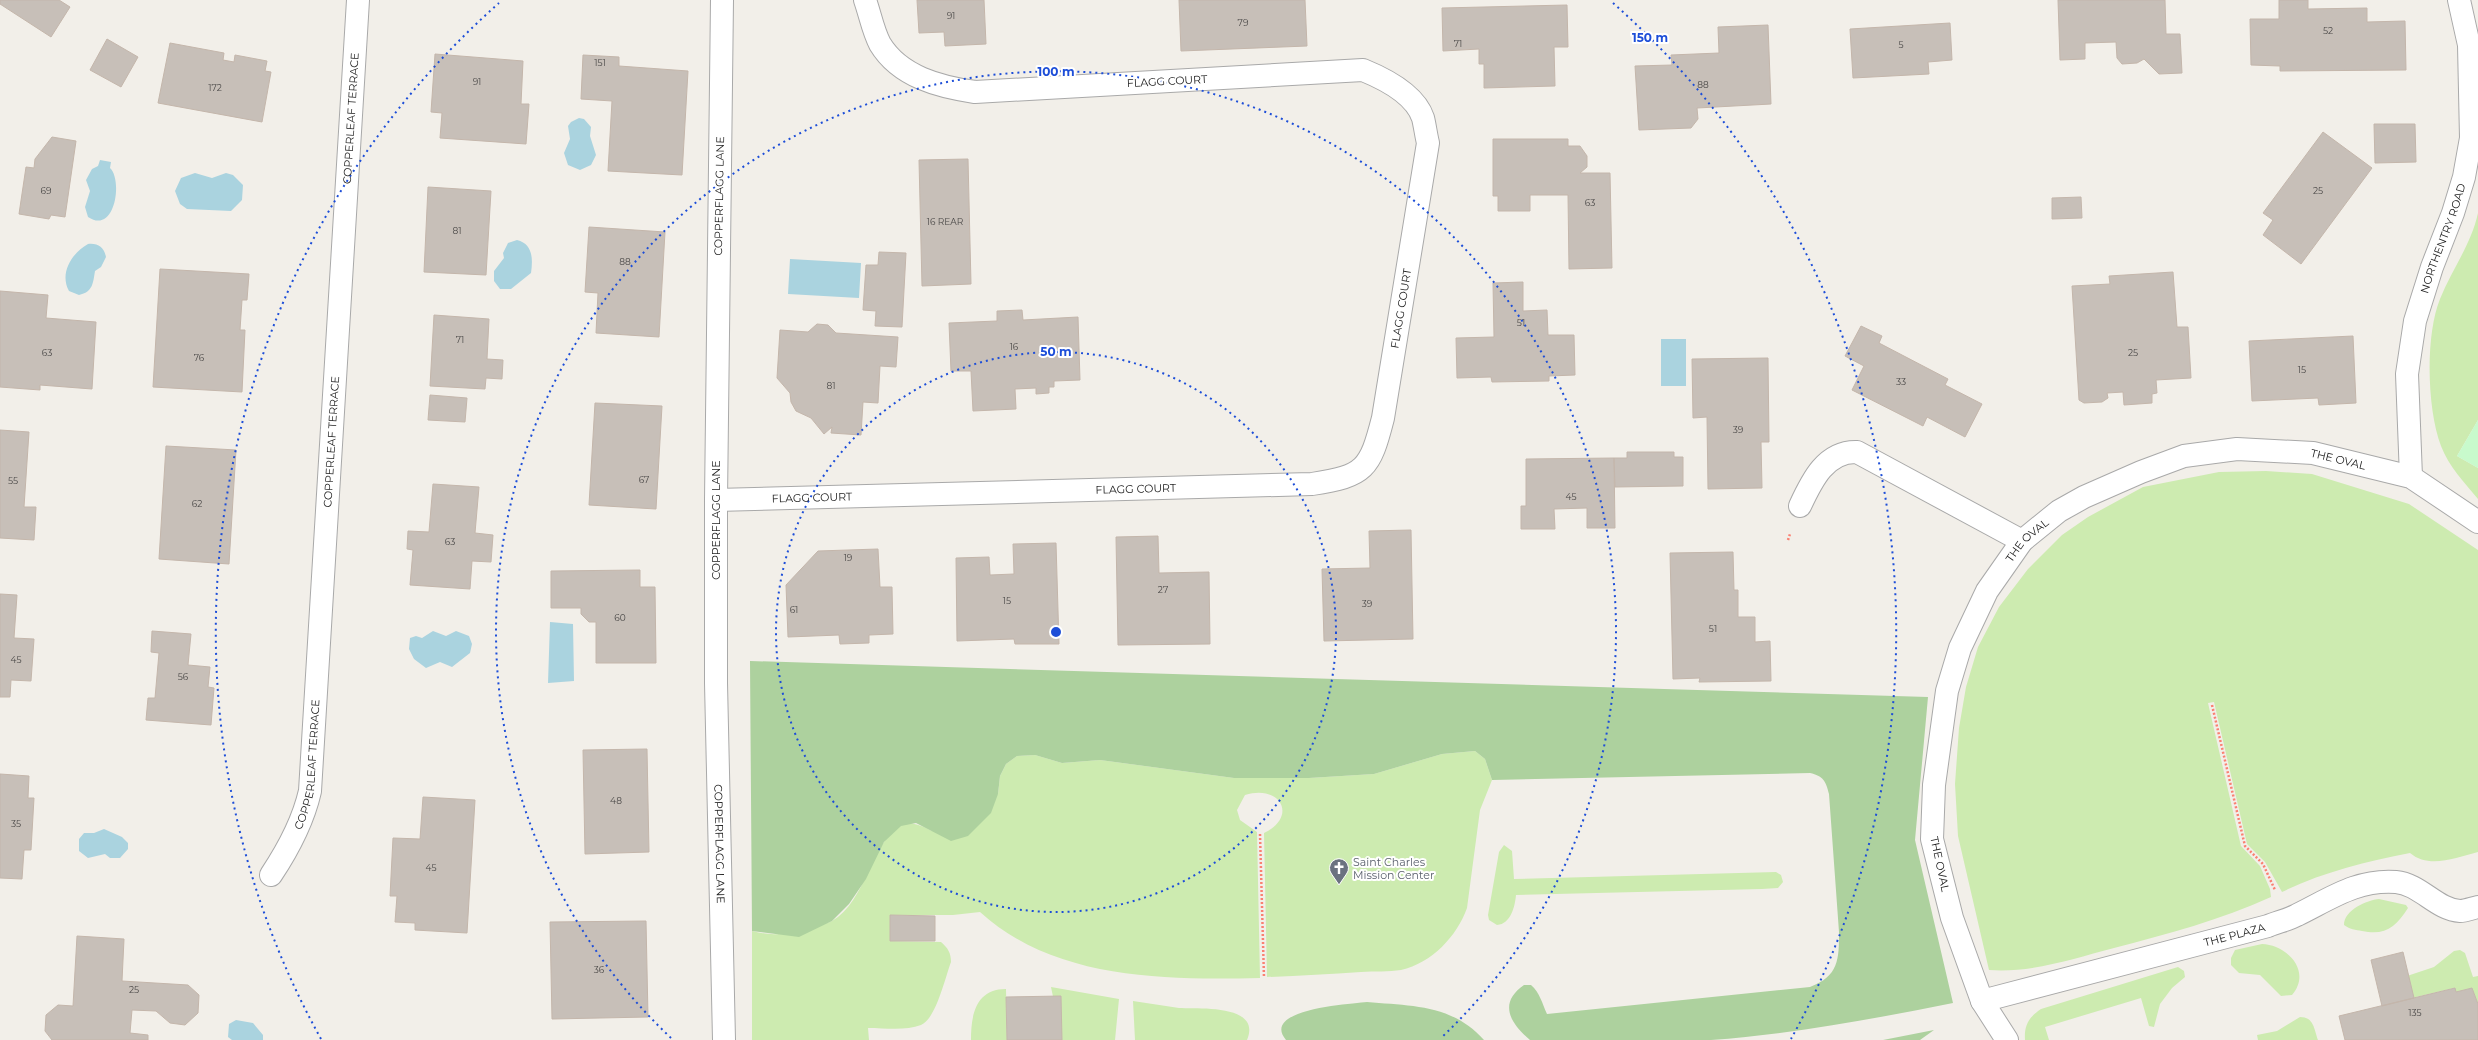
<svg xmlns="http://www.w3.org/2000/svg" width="2478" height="1040" viewBox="0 0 2478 1040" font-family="Montserrat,sans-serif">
	<rect width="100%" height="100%" fill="#f2efe9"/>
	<path fill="#cdebb0" d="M2478,213V420L2457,456L2478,468V499C2464,482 2449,467 2441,446C2427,409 2425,336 2440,299C2452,269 2471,245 2478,213Z
		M2266,471L2312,474L2409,504L2478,550V852C2455,858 2429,869 2410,853C2365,862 2323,872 2282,892L2265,862L2247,844L2214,702L2208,703L2241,846L2260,866L2270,889L2271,897C2220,920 2168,934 2114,948C2072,959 2032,973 1989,970L1958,836L1955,784L1959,728L1966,687L1978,647L1999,607L2028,569L2062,535L2088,517L2143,487L2219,472Z
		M1475,751L1485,759L1492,780L1480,810L1467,908C1457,936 1432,963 1401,970C1389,972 1374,971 1361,972C1330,974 1298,976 1267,977L1264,833C1298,817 1281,784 1245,795L1237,810L1240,820L1257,832L1260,978C1164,980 1055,980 980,912L953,915H891L890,941L941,942C948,948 951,953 951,962C945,978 936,1019 921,1025C906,1031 885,1028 868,1028L869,1040H752V931C777,937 781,934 805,928C813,925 825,925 832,921C866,902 872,841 900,826C911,820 922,826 932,831L998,794L1000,776L1006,764L1017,756L1035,755L1062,763L1100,760L1234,778H1309L1374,774L1442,754Z
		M1504,845L1512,851L1514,879L1776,872L1781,875L1783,882L1778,888L1762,889L1516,895C1515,906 1511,924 1497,925L1489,920L1488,915L1499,852Z
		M2379,899L2406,905L2408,908C2396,927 2385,936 2362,931C2356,930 2349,929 2344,925C2344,910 2367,900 2379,899Z
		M2262,944C2288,945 2312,972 2292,995L2281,996L2260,975L2239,973L2231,965V958L2235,950Z
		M2460,950L2465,953L2473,977L2478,976V1004L2472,988L2456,992L2454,988L2412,998L2407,976L2434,967L2454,951Z
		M2178,967L2184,971L2185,977L2172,988L2160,1004L2154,1027L2149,1026L2141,998L2045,1027L2049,1040H2025C2024,1025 2029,1017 2041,1009Z
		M1051,987L1119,999L1115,1040H1062Z
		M1006,989L1007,1040H971C971,1016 975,989 1006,989Z
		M1133,1001C1148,1003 1164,1006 1179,1008C1199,1009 1262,1004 1247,1040H1135Z
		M2300,1017C2314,1017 2314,1029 2318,1040H2258L2257,1035L2277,1031Z"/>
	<path fill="#add19e" d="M750,661L1928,697L1915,840L1953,1003C1873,1019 1793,1034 1711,1040C1651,1040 1590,1040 1530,1040C1510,1023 1498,1003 1524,985H1531C1540,993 1542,1003 1547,1014L1810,987C1839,976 1839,959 1839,932L1829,794C1826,781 1823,776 1810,773L1492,780L1485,759L1475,751L1442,754L1374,774L1309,778H1234L1100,760L1062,763L1035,755L1017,756L1006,764L1000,776L998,794L991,813L968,836L951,841L916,823L901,826L884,842L866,879L849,904L832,921L799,937L752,931Z
		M1367,1002C1411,1006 1452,1004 1484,1040H1286C1260,1009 1350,1004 1367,1002Z
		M1934,1030L1920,1040H1883Z"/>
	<path fill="#c8facc" d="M2478,420V468L2457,456Z"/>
	<path fill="#aad3df" d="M579,118L584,119L591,127L590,136L596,155L591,165L580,170L568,165L564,153L570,139L568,126L571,122Z
		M100,160L111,162L110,168C123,180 115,235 88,217L85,207L90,191L86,180L92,169L98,166Z
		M195,173L212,178L226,173L233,175L243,185L242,200L231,211L187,209L180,204L175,191L181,178Z
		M517,240C533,244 533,259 531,273L511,289H500L494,281V271L504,258L503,253L508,243Z
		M88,244C98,243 104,247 106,257L101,267L95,271C93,283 93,292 79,295L69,291C59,273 72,253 88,244Z
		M790,259L861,263L859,298L788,294Z
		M1661,339H1686V386H1661Z
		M550,622L573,624L574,681L548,683Z
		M433,631L446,636L456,631L469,636L472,644L470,653L452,667L440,662L426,668L414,659L409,649L410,638L416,636L422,638Z
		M104,829L122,837L128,843V849L120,858H110L105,854L88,858L79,851V839L84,833H94Z
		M236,1020L253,1023L263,1035V1040H232L228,1037L229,1024Z"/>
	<path fill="#c7bfb8" stroke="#c4b6ab" d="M0,0H59L70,7L51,37L0,4Z
		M917,0H984L986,44L945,46L944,32L919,33Z
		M1179,0H1305L1307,46L1181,51Z
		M2058,0H2165L2166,34H2180L2182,73L2159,74L2144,59L2137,63L2122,64L2117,58L2116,42L2085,43V59L2060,60Z
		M2279,0H2308V9L2367,8V22L2405,21L2406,70L2280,71V66L2251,65L2250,19H2279Z
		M1567,5L1568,47H1554L1555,86L1484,88V64H1479V49L1443,51L1442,8Z
		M1950,23L1952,60L1928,62L1929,74L1853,78L1850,29Z
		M1768,25L1771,104L1697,108L1698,119L1691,128L1639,130L1635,66L1672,65L1671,55L1719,53L1718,27Z
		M107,39L138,57L121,87L90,70Z
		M170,43L224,53L223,60L234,62L235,55L267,61L265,71L271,72L262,122L158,103Z
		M435,54L523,61L521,104H529L526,144L440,138L442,113L431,112Z
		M583,55L619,57V66L688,71L682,175L608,171L612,101L581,99Z
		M2374,124H2415L2416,162L2375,163Z
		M2323,132L2372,168L2301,264L2263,235L2273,220L2263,213Z
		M52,137L76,141L65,217L51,215L49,219L19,214L26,167L34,168L35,159Z
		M1493,139H1568V146H1580L1587,156V167L1580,173H1610L1612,268L1569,269L1568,195H1530V211H1498V196H1493Z
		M968,159L971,284L922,286L919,160Z
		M428,187L491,191L486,275L424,272Z
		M2081,197L2082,218L2052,219V198Z
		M589,227L665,232L659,337L596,333L598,293L585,292Z
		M879,252L906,253L902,327L875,326L876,311L863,310L866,265H878Z
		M160,269L249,274L247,300H242L240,330H245L242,392L153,387Z
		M2173,272L2177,327H2188L2191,378L2156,380L2157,393L2152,394V403L2124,405L2123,392L2107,393L2108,398L2102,402L2084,403L2079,400L2072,286L2110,284L2109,276Z
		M1523,282V311L1547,310L1548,335H1574L1575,375L1549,376V381L1492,382L1491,377L1457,378L1456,338L1494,337L1493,283Z
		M0,291L48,295L46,318L96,322L92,389L40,385V390L0,387Z
		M1022,310L1023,320L1078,317L1080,380L1054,381V387H1049V393L1036,394V388L1015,389L1016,409L973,411L971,371H951L949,323L997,321V311Z
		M434,315L489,319L487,359L503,360L502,379L486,378L485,389L430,386Z
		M817,324L828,325L836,333L898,337L896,367L880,366L878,403L863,402L861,435L831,433L832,427L824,434L811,418L796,411L791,402L790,393L777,378L780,330L808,332Z
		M1861,326L1882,336L1879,343L1948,379L1945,385L1982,404L1965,437L1927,417L1923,426L1852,390L1864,366L1845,356Z
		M2353,336L2356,403L2319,405L2318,398L2252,401L2249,341Z
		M1768,358L1769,442H1761L1762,488L1708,489L1707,417L1693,418L1692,359Z
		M430,395L467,398L465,422L428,420Z
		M595,403L662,406L656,509L589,505Z
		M0,430L29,432L24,507H36L34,540L0,538Z
		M166,446L236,450L229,564L159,559Z
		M1627,452H1674V457H1683V486L1615,487L1614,458H1627Z
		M1614,458L1615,528H1587V508L1554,509L1555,529H1521V506H1526V459Z
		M433,484L479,487L475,533L493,535L491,562L472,561L470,589L410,585L413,550L407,549L408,531L429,532Z
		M1411,530L1413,639L1324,641L1322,569L1370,568L1369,531Z
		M1158,536L1159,573L1209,572L1210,644L1118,645L1116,537Z
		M1056,543L1059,644H1015L1014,639L957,641L956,558L989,557L990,575L1014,574L1013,544Z
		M878,549L880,587H892L893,634L869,635V643L840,644L839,635L788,637L786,585L818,551Z
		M1733,552L1734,590H1738V617H1755V642L1770,641L1771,681L1699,682L1700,678L1673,679L1670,553Z
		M640,570V587H655L656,663H596V622H589L581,614V608H551V571Z
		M0,594L17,595L14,638L34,639L31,681L11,680L10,697H0Z
		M152,631L191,634L188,665L210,667L208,687L214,688L211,725L146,720L148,698H155L159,653L151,652Z
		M647,749L649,852L585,854L583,750Z
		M0,774L29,776L28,798H34L31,850H24L22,879L0,878Z
		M423,797L475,800L467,933L415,930V923L395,922L397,896H390L393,838L420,839Z
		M890,915L935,916V941H890Z
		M646,921L648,1017L552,1019L550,922Z
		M77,936L124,939L122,981L188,985L199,995L198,1013L185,1025L170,1023L156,1011L132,1010L130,1033L148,1035V1040H52L45,1031L46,1015L58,1005L73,1006Z
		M2403,952L2414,998L2382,1006L2371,960Z
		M2455,988L2456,992L2472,988L2478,1004V1040H2345L2339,1016Z
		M1061,996L1062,1040H1007L1006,997Z"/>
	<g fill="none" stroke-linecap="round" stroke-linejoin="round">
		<defs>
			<g id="minor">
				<path id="s1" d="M722,0L716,500V683L724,1040"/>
				<path id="s2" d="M2411,477L2407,374L2415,321L2432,267L2453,213L2464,177L2471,138L2469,45L2459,0"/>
				<path id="s3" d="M716,500L1312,484C1365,476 1370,469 1383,418L1428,143C1426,135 1425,126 1423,118C1415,94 1385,79 1363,70L975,92C940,87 900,77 880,44C873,31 870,14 865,0"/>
				<path d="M1800,506C1812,480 1826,451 1857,452L2022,541"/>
				<path id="s4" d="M271,875C289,848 303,822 310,791L358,0"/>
				<path id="s5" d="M1982,1001L2268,926C2277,922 2288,920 2297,915C2330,899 2357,879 2396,882C2420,884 2437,910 2460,911C2465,911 2473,908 2478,907"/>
				<path id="s6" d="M2007,1040L1982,1001L1952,918L1932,839L1934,785L1947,691L1960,648L1987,591L2022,541L2059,511L2084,497L2141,472L2184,456L2237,449L2313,453L2411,477L2478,522"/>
			</g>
		</defs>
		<use href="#minor" stroke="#a9a9a9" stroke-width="24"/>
		<path stroke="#fa8072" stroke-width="2.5" stroke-dasharray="2 2" stroke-linecap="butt" d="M1788,540L1790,534
			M2212,705L2245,846L2263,864L2275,890
			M1260,834L1264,978"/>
		<use href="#minor" stroke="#fff" stroke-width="22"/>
	</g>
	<g fill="none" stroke="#1d4ed8" stroke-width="2" stroke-dasharray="2 4">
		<circle cx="1056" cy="632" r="280"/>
		<path d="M671 1038A560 560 0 1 1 1441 1038"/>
		<path d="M321 1039A840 840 0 0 1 499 3M1613 3A840 840 0 0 1 1791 1039"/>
	</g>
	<defs>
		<symbol id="church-pin" viewBox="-11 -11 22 30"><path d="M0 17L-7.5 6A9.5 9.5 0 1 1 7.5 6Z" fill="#6b7280" stroke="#fff"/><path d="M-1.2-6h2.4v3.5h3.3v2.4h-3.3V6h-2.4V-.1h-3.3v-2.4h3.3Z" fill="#fff"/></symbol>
	</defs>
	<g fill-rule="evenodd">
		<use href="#church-pin" x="1328" y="857" width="22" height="30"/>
	</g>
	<g text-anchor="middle" stroke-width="4" stroke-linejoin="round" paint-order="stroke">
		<g font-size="9" fill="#4b4948">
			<text x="951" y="19">91</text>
			<text x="1243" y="26">79</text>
			<text x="2328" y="34">52</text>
			<text x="1458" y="47">71</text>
			<text x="1901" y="48">5</text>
			<text x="600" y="66">151</text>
			<text x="477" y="85">91</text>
			<text x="1703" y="88">88</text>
			<text x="215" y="91">172</text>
			<text x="46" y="194">69</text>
			<text x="2318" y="194">25</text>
			<text x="1590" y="206">63</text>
			<text x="945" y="225">16 REAR</text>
			<text x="457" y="234">81</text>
			<text x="625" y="265">88</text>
			<text x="1521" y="326">51</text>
			<text x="460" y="343">71</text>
			<text x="1014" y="350">16</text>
			<text x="47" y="356">63</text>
			<text x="2133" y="356">25</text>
			<text x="199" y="361">76</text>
			<text x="2302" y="373">15</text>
			<text x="1901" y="385">33</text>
			<text x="831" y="389">81</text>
			<text x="1738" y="433">39</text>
			<text x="644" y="483">67</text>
			<text x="13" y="484">55</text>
			<text x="1571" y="500">45</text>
			<text x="197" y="507">62</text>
			<text x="450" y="545">63</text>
			<text x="848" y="561">19</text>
			<text x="1163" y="593">27</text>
			<text x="1007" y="604">15</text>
			<text x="1367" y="607">39</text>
			<text x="794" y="613">61</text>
			<text x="620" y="621">60</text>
			<text x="1713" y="632">51</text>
			<text x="16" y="663">45</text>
			<text x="183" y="680">56</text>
			<text x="616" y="804">48</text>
			<text x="16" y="827">35</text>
			<text x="431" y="871">45</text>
			<text x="599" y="973">36</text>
			<text x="134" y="993">25</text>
			<text x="2415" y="1016">135</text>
		</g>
		<g font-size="11" fill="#222" stroke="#fff">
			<text transform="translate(1167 81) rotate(-3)" y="4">FLAGG COURT</text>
			<text dy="4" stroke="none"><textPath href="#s4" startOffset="767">COPPERLEAF TERRACE</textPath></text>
			<text transform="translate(719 196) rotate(-89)" y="4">COPPERFLAGG LANE</text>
			<text dy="4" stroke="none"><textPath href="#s2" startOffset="244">NORTHENTRY ROAD</textPath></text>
			<text dy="4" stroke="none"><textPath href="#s3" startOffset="815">FLAGG COURT</textPath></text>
			<text dy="4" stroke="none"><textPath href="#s4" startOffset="443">COPPERLEAF TERRACE</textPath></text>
			<text dy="4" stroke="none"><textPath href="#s6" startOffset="874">THE OVAL</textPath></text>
			<text dy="4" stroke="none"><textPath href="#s3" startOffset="420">FLAGG COURT</textPath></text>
			<text dy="4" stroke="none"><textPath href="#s3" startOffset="96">FLAGG COURT</textPath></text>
			<text transform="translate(716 520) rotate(-90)" y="4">COPPERFLAGG LANE</text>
			<text dy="4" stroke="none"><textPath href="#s6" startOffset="538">THE OVAL</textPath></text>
			<text dy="4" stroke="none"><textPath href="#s4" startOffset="119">COPPERLEAF TERRACE</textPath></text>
			<text dy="4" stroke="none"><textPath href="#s1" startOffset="844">COPPERFLAGG LANE</textPath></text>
			<text transform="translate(1940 864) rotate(78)" y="4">THE OVAL</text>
			<text dy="4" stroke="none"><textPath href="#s5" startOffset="261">THE PLAZA</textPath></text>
		</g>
		<g font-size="11" fill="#5b616d" stroke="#fff" text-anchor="start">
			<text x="1353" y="866">Saint Charles<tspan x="1353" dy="13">Mission Center</tspan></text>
		</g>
	</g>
	<circle cx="1056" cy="632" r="6" fill="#1d4ed8" stroke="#fff" stroke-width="2"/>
	<g font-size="12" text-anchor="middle" font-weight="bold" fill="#1d4ed8" stroke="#fff" stroke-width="4" stroke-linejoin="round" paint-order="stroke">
		<text x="1650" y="42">150 m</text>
		<text x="1056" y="76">100 m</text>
		<text x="1056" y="356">50 m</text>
	</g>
</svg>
